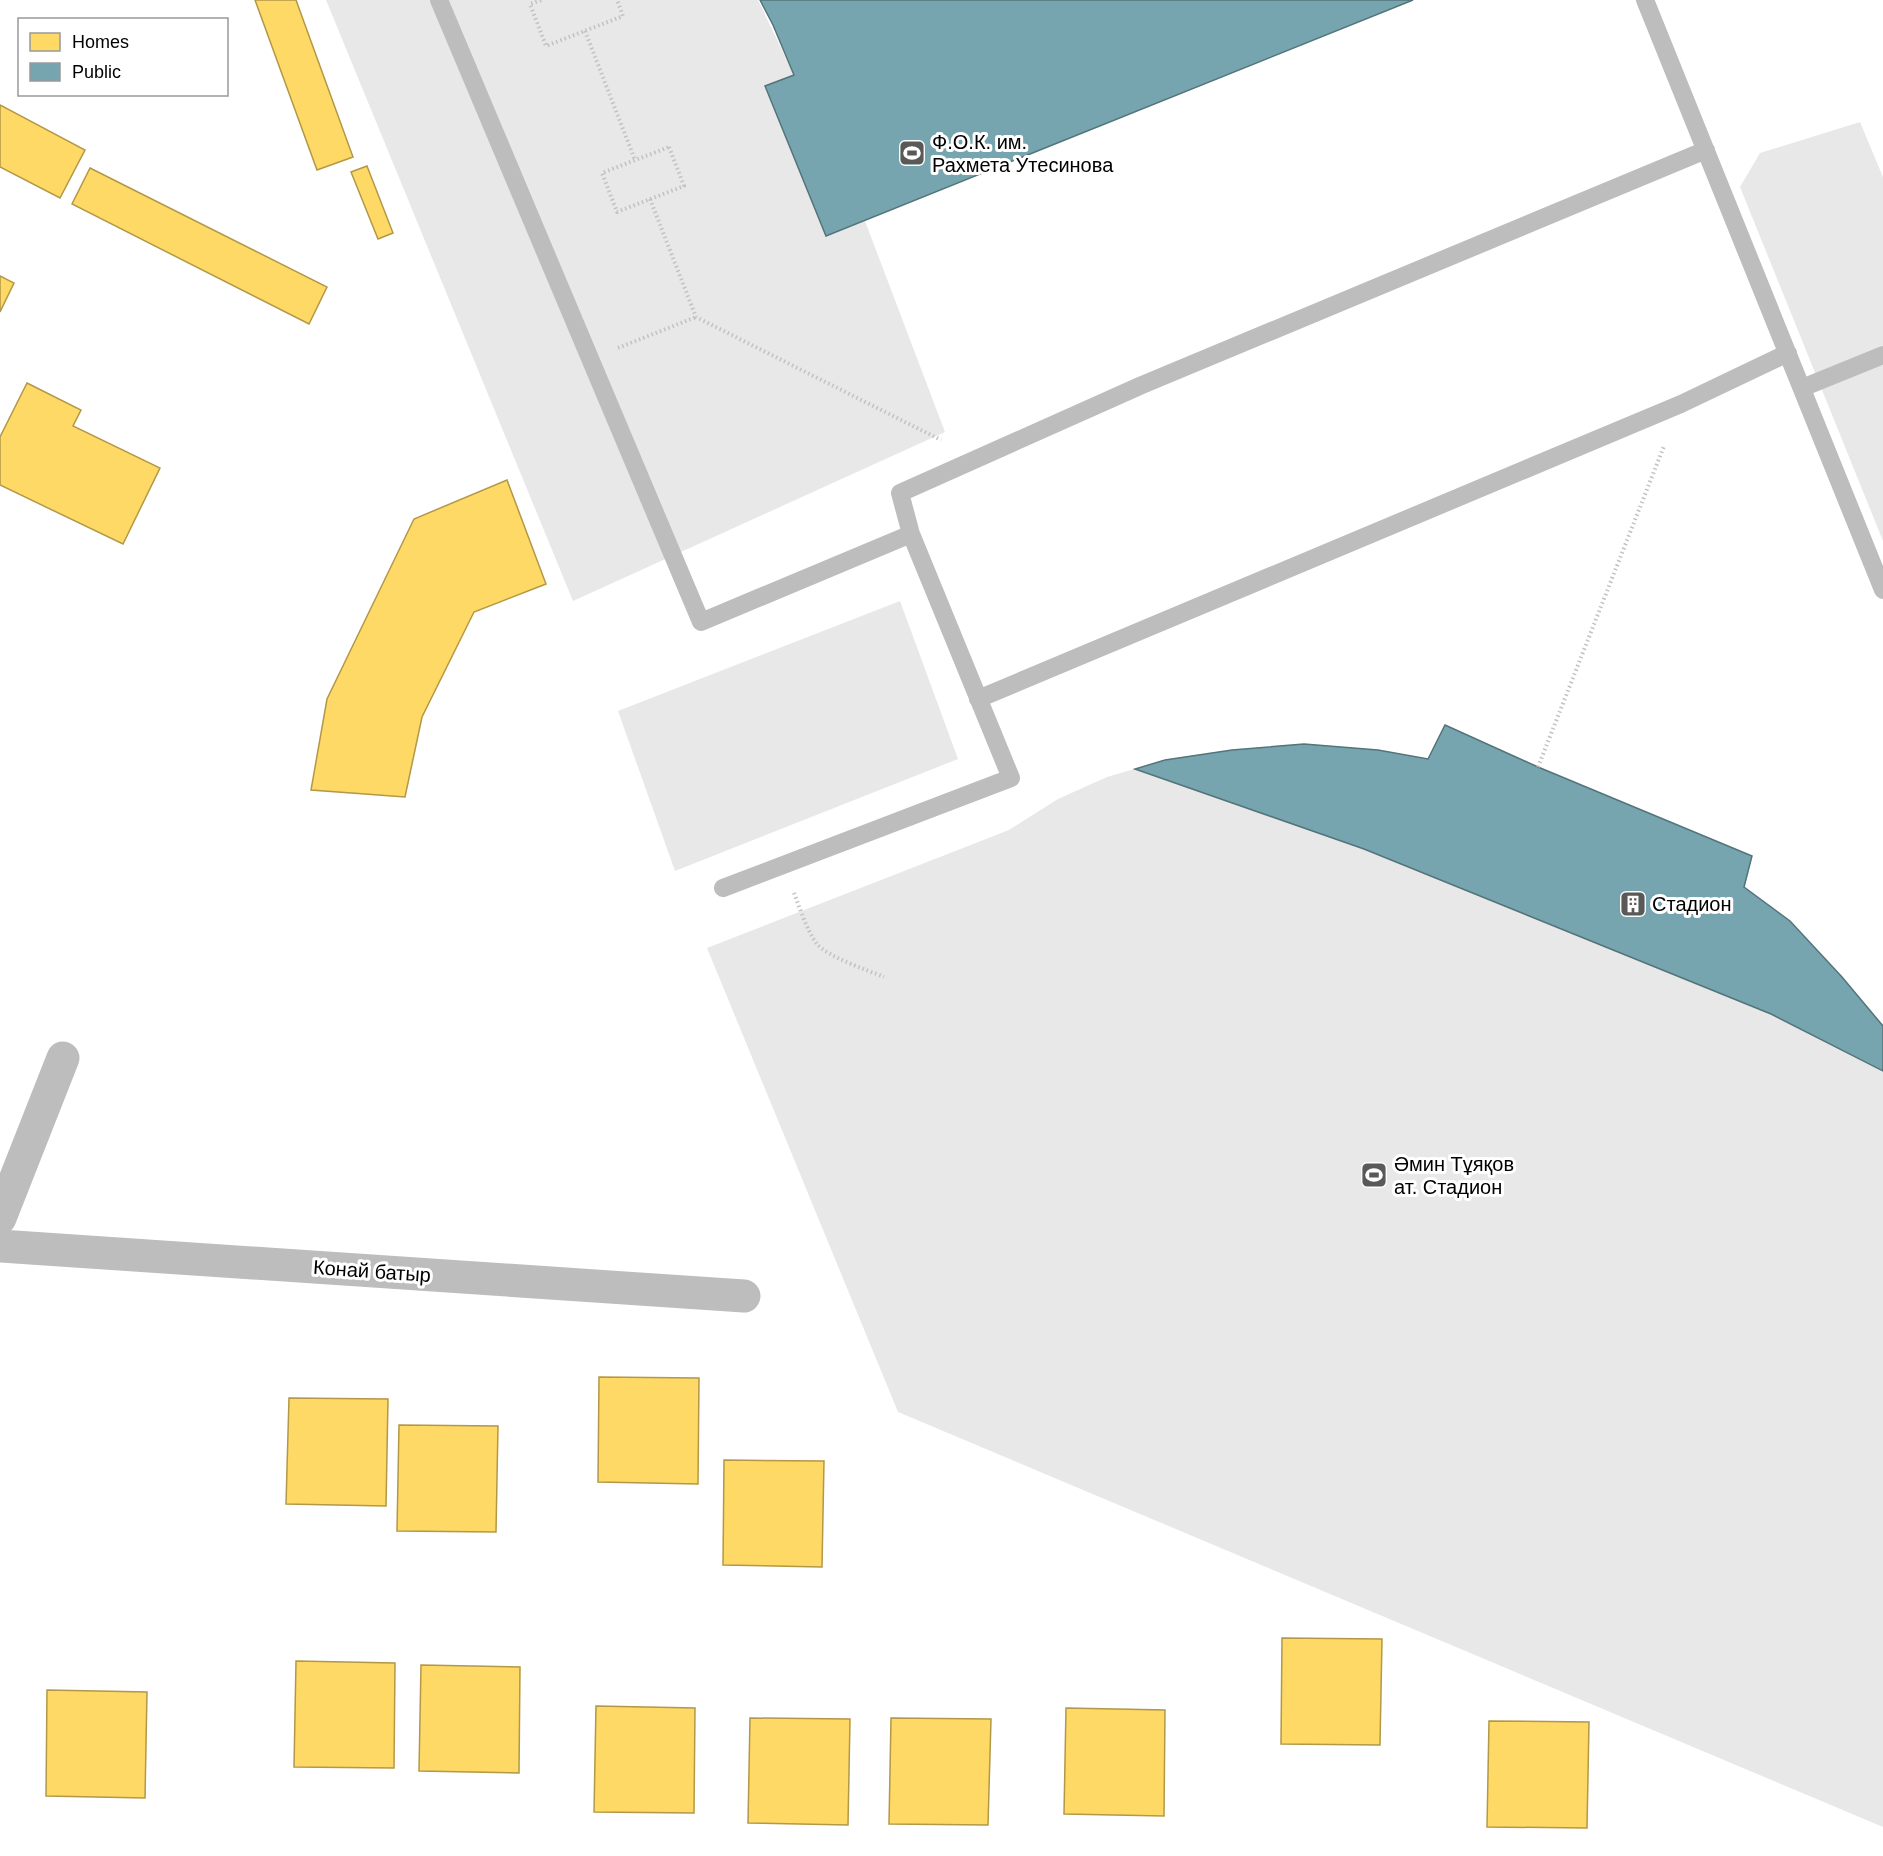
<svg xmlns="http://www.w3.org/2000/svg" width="1883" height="1856" viewBox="0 0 1883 1856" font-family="Helvetica,sans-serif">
	<rect width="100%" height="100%" fill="#fff"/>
	<path fill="#e8e8e8" d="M326,0H758L794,75L766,86L827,236L865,221L945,432L573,601Z
		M1860,122L1883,177V541L1740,187L1760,153Z
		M900,601L958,759L675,871L618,711Z
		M1445,725L1538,767L1752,856L1745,887L1790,921L1842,977L1883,1026V1827L898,1412L707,948L1009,830L1058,799L1107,777L1165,760L1232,750L1428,759Z"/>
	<path fill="#ffd966" stroke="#b29847" stroke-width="1.5" d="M255,0H296L353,157L317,170Z
		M0,105L85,150L60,198L0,167Z
		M367,166L393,233L378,239L351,172Z
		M90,168L327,287L309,324L72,204Z
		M0,276L14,283L0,312Z
		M27,383L81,410L73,426L160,468L123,544L0,485V437Z
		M507,480L546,584L474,612L422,717L405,797L311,790L327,699L414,519Z
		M599,1377L699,1378L698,1484L598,1482Z
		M289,1398L388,1399L386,1506L286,1504Z
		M399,1425L498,1426L496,1532L397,1531Z
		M724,1460L824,1461L822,1567L723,1565Z
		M1282,1638L1382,1639L1380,1745L1281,1744Z
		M296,1661L395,1663L394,1768L294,1767Z
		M421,1665L520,1667L519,1773L419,1771Z
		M47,1690L147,1692L145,1798L46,1796Z
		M596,1706L695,1708L694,1813L594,1812Z
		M1066,1708L1165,1710L1164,1816L1064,1814Z
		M750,1718L850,1719L848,1825L748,1823Z
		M891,1718L991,1719L988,1825L889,1824Z
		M1489,1721L1589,1722L1587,1828L1487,1827Z"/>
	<path fill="#76a5af" stroke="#53747a" stroke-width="1.5" d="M760,0H1413L826,236L765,86L794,75L773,25Z
		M1445,725L1538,767L1752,856L1744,887L1790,921L1842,977L1883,1026V1071L1771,1014L1364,849L1135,769L1165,760L1232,750L1304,744L1378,750L1428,759Z"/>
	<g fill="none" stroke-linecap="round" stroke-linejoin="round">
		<path stroke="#c2c2c2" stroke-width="4" stroke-dasharray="1.5 3" stroke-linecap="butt" d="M541,0L530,4L546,46L623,16L617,0
			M585,31L635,160
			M669,147L684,186L617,212L602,173Z
			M650,199L696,317L941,440
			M618,348L696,317
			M1538,767L1664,446
			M794,893C799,906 808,933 817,944C828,957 867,970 884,977"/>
		<path stroke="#bdbdbd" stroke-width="18" d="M439,0L701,622L911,534L1011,778L723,888
			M1645,0L1883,590
			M1802,388L1883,355
			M911,534L900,493L1142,385L1706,150
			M978,699L1681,404L1788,353"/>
		<path stroke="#bdbdbd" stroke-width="33" d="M0,1218L63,1058
			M0,1246L744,1296"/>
	</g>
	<defs>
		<symbol id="stadium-square" viewBox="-11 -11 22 22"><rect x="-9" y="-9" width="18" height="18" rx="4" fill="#595959" stroke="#fff"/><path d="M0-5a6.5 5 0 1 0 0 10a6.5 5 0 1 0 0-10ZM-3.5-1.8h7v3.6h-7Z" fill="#fff"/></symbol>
		<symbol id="building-square" viewBox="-11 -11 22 22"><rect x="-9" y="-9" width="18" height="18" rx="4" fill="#595959" stroke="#fff"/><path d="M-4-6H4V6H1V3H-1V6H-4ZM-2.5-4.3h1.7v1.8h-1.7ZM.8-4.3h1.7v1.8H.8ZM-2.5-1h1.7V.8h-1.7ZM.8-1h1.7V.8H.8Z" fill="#fff"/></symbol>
	</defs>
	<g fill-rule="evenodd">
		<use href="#stadium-square" x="897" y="138" width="30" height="30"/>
		<use href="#building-square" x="1618" y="889" width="30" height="30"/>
		<use href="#stadium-square" x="1359" y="1160" width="30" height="30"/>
	</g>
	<g text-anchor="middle" stroke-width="6" stroke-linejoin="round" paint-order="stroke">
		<g font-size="20" fill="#000" stroke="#fff" text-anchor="start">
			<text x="932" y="149">Ф.О.К. им.<tspan x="932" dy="23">Рахмета Утесинова</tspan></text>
			<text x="1652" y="911">Стадион</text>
			<text x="1394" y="1171">Әмин Тұяқов<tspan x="1394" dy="23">ат. Стадион</tspan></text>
		</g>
		<g font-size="20" fill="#000" stroke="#fff">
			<text transform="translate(372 1271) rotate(4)" y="7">Конай батыр</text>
		</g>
	</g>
	<rect x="18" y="18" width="210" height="78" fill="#ffffff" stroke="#999999" stroke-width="1.5"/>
	<rect x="30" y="33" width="30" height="18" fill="#ffd966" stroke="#999999" stroke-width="1.5"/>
	<text x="72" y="48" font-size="18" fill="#000000">Homes</text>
	<rect x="30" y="63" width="30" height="18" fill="#76a5af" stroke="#999999" stroke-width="1.5"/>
	<text x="72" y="78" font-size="18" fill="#000000">Public</text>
</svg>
